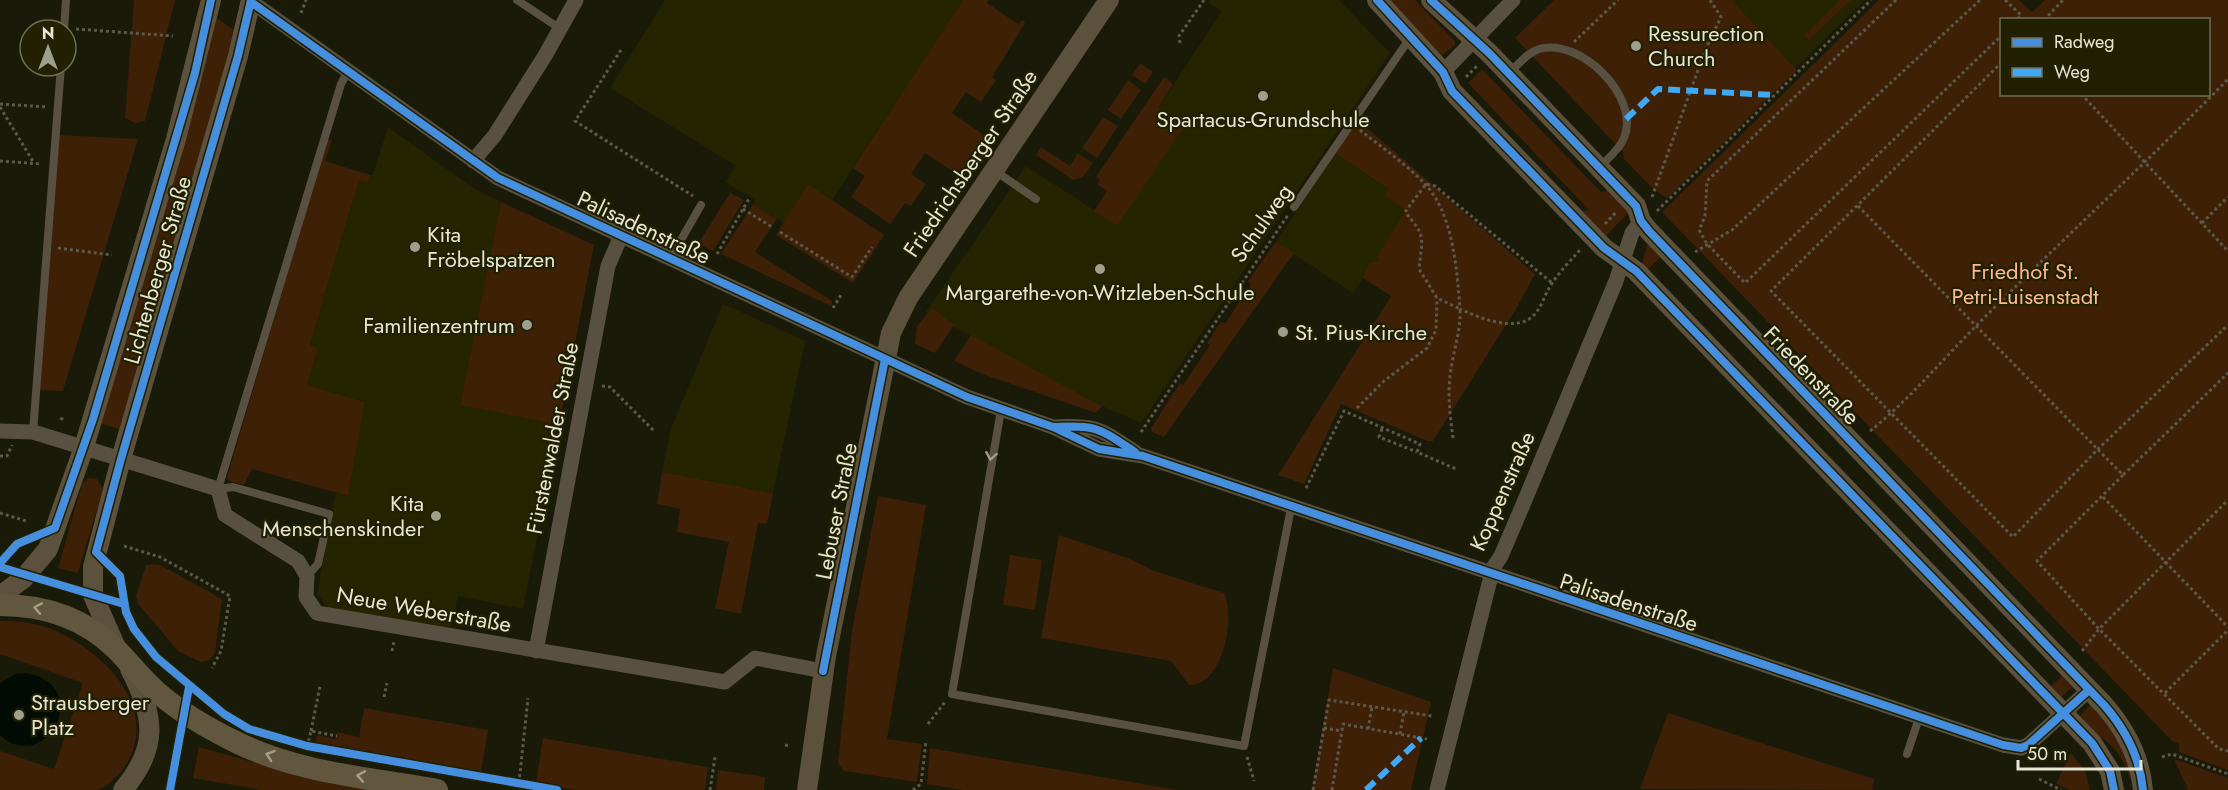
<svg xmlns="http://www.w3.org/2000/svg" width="2228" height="790" viewBox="0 0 2228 790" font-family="Jost,sans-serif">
	<rect width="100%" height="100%" fill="#1a1a09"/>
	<path fill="#252401" d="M665,0H963L832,200L808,184L784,223L753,204L755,200L726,182L736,166L610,88Z
		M1210,0H1339L1390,53L1141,423L1102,406L926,312L1026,166L1117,225L1186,124L1158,108L1222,11L1208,2Z
		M1732,0H1865L1795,68Z
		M388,127L475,189L501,202L460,405L559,425L523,609L458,596L451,628L329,609L317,594L336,493L348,496L365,402L307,385L318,348L310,345L324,298L321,296L322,292L325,293L359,181L368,183L370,175H373Z
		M1335,153L1389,190L1385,196L1409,211L1379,261L1369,262L1363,278L1353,293L1276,242Z
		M723,304L805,341L773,493L662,472L671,429Z"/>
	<path fill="#3d2006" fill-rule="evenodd" d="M134,0H175L145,121L135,123L125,118Z
		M963,0H988L987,3L1018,24L1023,20L1025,23L992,77L996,80L981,102L966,92L952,113L988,138L961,177L925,153L911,174L926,184L911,206L905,203L890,224L851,197L865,176L853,168Z
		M1387,0H1415L1455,41V45L1442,56Z
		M1554,0H1732L1797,70L1667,198L1654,190L1624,159L1623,152L1515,38Z
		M1840,0H1851L1809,40L1804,35Z
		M1879,0H2019L2032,12L2045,0H2228V770L2179,752V744L2172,741L1662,212ZM2002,20H2208V94H2002Z
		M217,18L235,31L121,430L100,423L183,148Z
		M1140,63L1153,72L1145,84L1132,75Z
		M1482,69L1601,192L1614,190L1631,210L1604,238L1576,213L1589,210L1468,83Z
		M1164,77L1173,84L1158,108L1186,124L1117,226L1094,211L1107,191L1097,184L1100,180L1096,177Z
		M1128,80L1141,90L1121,119L1108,110Z
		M1103,117L1118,126L1097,158L1082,148Z
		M1358,120L1535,274L1516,309L1433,441H1427L1341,404L1304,484L1278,475L1391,296L1363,278L1369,262L1379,261L1377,257L1405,212L1408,211L1384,196L1388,189L1335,153Z
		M59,135L138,139L63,391L40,390Z
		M332,139L325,161L370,175L368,183L359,181L325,293H322L321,296L324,297L310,345L318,348L307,385L365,402L348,496L252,469L244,485L229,481L227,477L327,141Z
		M1041,147L1070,166L1078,153L1093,163L1083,177L1073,180L1036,155Z
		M808,184L884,235L853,283L776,235Z
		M730,193L744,200L713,251L698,244Z
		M501,202L594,245L559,425L460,405Z
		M753,204L777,219L755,252L832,301L831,306L721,254Z
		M1276,242L1294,253L1164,437L1152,432L1151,428L1180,383L1183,385L1210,345L1207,343L1221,322L1225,324L1251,284L1248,281Z
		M1648,242L1662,256L1647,270L1642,264Z
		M932,308L954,325L935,353L915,344L917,326Z
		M971,335L1102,406L1096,413L985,375L954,361Z
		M662,472L773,493L767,524L758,523L741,614L715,608L729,542L677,532L680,509L657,504Z
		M88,478L97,479L103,489L78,573L58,568L82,484Z
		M878,496L926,505L887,739L922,744L917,782L844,771L838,763L852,631Z
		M1059,535L1130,559L1154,571L1224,593C1236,616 1223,687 1189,685L1171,661L1041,638Z
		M1010,555L1042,560L1035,610L1003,605Z
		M152,564L160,565L222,599L215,653L210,660L201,662L178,651L139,605L136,596L146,565Z
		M0,621C20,621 40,623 58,632C100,651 151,699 133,750C127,767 115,782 98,790H0V751L54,769L83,683L0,654Z
		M1333,668L1431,702L1411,790H1312Z
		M2064,674L2073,687L2060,698L2049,688Z
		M2091,704L2120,738L2134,779L2130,780C2121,744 2101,741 2078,718Z
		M364,708L488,730L481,773L315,745L317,735L336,739L337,732L359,737Z
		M1668,713L1874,779L1872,790L1640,789Z
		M543,738L708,767L705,790H576L536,783Z
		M199,747L295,774L382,790H261L193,778Z
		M930,748L1178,790H962L927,784Z
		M2071,753L2085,771L2090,790H2069L2056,784Z
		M2174,759L2228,778V790H2188Z
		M718,770L765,777L764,790H716Z"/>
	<path fill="#020c04" d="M26,673C96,686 44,777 0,735V683L16,674Z"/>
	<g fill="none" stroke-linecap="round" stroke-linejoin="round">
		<path stroke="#5c584a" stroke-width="3" stroke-dasharray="3 3" stroke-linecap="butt" d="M1896,0L1707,181L1705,216L1699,230L1707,244L1745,283L2002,35
			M2005,0L2021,15L2017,20
			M301,13L306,0
			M2044,20L2063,0
			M76,29L173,36
			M1574,42L1618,0
			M1180,43L1179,36L1204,0
			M621,50L575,121L693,196
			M2002,62L1771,291L2013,537L2098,449L2228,325
			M1466,77L1478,65
			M2081,94L2228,251
			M0,104L47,107
			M0,107L34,163
			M1360,130C1381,147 1405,163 1424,183C1453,212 1457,270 1460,309C1480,318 1517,334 1535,314C1542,306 1545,294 1551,285C1559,272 1571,260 1581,249
			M0,161L41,164
			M1652,197L1706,48L1721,17L1710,0
			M1858,206L2123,475L2228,373
			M743,209L772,227
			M1657,211L1871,0
			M2202,223L2228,197
			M1605,224L1617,211
			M780,232L852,277L872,247
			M58,248L112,255
			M1695,252L1732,230L1980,0
			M717,254L750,197
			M833,308L841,295
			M602,386L610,387L654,431
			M1357,408L1384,381L1427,348L1436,330L1437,298
			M61,420L63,416
			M1382,429L1379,437L1417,452
			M1870,431C1909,400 1941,361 1977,325C2059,242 2146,164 2228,79
			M1141,432L1288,215
			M1453,438C1450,415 1447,392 1451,369C1454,348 1461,330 1460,309L1437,298L1419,269C1422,238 1427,237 1405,212L1426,184L1435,186L1552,283
			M0,456H7L12,445
			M2123,475L2037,561L2099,629L2219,749L2228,751
			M1306,488L1344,411L1420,444L1417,452L1456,469
			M2103,497L2228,627
			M0,513L26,521
			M124,546L160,557L230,596L221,651L212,668
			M392,651L394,641
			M2082,651L2099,629L2228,500
			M2165,693L2228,630
			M384,697L387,683
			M928,724L945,702
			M1324,728L1342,731
			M1368,729L1372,707
			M311,731L320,686
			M1400,734L1404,712
			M785,745L791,746
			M307,747L311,731L337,736
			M1247,757L1254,781
			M2162,757L2172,754L2228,774
			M2039,779L2061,790
			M519,783L528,698
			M710,790L715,757
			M913,790L921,784L926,741
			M1313,790L1329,700L1432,716
			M1332,790L1343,724L1427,739"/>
		<path stroke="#585141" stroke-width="8" d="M517,0L559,28
			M64,30L66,0
			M1510,72C1519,64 1527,53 1539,49C1580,37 1641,97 1624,138C1620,149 1608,158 1600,167
			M995,171L1036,199
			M1294,207L1410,38
			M670,259L701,205
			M1001,410L952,694L1244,746L1291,508
			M33,432L61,66
			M307,576L318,564L329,514L233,487L218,489L341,84L348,71
			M1907,754L1919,718"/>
		<path stroke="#585141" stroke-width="15" d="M249,0L498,178L967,397L1053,427L1099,449L1143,456L2003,745L2021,748L2028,745L2089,690
			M1443,72L1513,0
			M473,161L495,135L546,54L576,0
			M1053,427C1098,425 1098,428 1135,452
			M0,431L33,432L218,489L225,515L298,561L307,576L306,597L317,613L725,682L755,658L823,671
			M536,651L608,266L621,236
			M1437,790L1493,568L1501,556L1525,500L1616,281L1632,233L1641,221"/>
		<path stroke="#5b513d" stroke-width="20" d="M1377,0L1443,72L1452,91L1604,248L1636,271L2092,743L2110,771L2114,790
			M1431,0L1489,53L1636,206L1641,221L1649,231L2104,705C2126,730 2140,757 2143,790
			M0,596L23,579L48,549L84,447L176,139L211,0
			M117,650L93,595V567L121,459L238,56L251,0
			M123,790C159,747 155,717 130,669
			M807,790L826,656L891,333L908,298L1109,0"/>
		<path stroke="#61573f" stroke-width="22" d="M0,605C44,605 84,618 116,649C130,663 142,679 157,692C181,713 209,729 238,743C299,773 371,778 437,790"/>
		<path stroke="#3fa9f5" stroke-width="6" stroke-dasharray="12 6" stroke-linecap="butt" d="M1626,119L1658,89L1773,95
			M1366,790L1421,738"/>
		<defs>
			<path id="cycleway" d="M251,0L238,56L121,459L96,552L120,576L126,612L134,629L156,657L224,714L249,729L307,746L557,790
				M1377,0L1443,72L1452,91L1604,248L1636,271L2092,743L2110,771L2114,790
				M1431,0L1489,53L1636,206L1641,221L1649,231L2104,705C2126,730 2140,757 2143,790
				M251,2L498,178L967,397L1053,427L1099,449L1143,456L2003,745L2021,748L2028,745L2089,690
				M1053,427C1098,425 1098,428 1135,452
				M0,563L17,544L55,528L93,419L195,73L211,0
				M0,567L124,604
				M823,671L885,359
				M170,790L189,687"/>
		</defs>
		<use href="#cycleway" stroke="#212002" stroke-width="11"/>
		<use href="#cycleway" stroke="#468fdf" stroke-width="8"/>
	</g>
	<defs><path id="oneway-chevron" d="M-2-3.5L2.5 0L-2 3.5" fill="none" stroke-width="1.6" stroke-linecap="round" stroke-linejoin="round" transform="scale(1.5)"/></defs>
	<use stroke="#9f9c8a" href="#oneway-chevron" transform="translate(991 456) rotate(100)"/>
	<g stroke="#a49e8a">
		<use href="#oneway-chevron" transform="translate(38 608) rotate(-169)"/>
		<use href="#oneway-chevron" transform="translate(270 755) rotate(-161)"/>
		<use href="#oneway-chevron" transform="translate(361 776) rotate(-170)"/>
	</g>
	<g fill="#9f9f8d" stroke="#212002" stroke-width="2">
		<circle cx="1636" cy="46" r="6"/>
		<circle cx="1263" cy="96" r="6"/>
		<circle cx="415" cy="247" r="6"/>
		<circle cx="1100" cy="269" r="6"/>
		<circle cx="527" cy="325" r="6"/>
		<circle cx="1283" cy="332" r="6"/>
		<circle cx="436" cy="516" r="6"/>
		<circle cx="19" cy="715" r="6"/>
	</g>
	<g text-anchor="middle" stroke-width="4.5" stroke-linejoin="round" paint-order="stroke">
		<g font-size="22" fill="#e6e6d4" stroke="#212002" text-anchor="start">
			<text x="1648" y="41">Ressurection<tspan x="1648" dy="25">Church</tspan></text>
			<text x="1263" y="127" text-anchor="middle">Spartacus-Grundschule</text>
			<text x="427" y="242">Kita<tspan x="427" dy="25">Fröbelspatzen</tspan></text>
			<text x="1100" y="300" text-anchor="middle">Margarethe-von-Witzleben-Schule</text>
			<text x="515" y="333" text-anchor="end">Familienzentrum</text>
			<text x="1295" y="340">St. Pius-Kirche</text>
			<text x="424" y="511" text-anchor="end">Kita<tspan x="424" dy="25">Menschenskinder</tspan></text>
			<text x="31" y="710">Strausberger<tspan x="31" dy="25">Platz</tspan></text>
		</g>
		<g font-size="22" fill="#e6e6d4" stroke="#212002">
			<text transform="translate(970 163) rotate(-56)" y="8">Friedrichsberger Straße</text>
			<text transform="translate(1261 223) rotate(-55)" y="8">Schulweg</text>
			<text transform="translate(644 227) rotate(25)" y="8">Palisadenstraße</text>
			<text transform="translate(157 270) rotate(-74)" y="8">Lichtenberger Straße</text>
			<text transform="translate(1812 375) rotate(46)" y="8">Friedenstraße</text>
			<text transform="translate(552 438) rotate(-79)" y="8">Fürstenwalder Straße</text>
			<text transform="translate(1502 491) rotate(-66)" y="8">Koppenstraße</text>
			<text transform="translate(836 511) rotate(-79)" y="8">Lebuser Straße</text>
			<text transform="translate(1629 602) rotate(18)" y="8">Palisadenstraße</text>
			<text transform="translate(424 609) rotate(10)" y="8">Neue Weberstraße</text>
		</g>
		<g font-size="22" fill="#feb98b" stroke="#212002">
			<text x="2025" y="279">Friedhof St.<tspan x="2025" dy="25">Petri-Luisenstadt</tspan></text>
		</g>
	</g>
	<rect x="2000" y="18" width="210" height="78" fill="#212002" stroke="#706f56" stroke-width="1.5"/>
	<rect x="2012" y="38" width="30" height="9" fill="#468fdf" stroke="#706f56" stroke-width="1.5"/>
	<text x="2054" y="48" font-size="18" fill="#e6e6d4">Radweg</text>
	<rect x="2012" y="68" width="30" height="9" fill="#3fa9f5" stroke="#706f56" stroke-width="1.5"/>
	<text x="2054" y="78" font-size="18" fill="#e6e6d4">Weg</text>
	<g transform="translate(48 48)"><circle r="28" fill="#212002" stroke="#706f56" stroke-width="1.5"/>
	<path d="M0-4.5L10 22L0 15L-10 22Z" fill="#9f9f8d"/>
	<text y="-9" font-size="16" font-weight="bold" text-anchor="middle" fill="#e6e6d4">N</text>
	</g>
	<path d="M2018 760v9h123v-9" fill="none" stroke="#e6e6d4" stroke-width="3"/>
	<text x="2027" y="760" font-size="18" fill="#e6e6d4" stroke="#212002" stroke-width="4.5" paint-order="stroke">50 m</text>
</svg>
